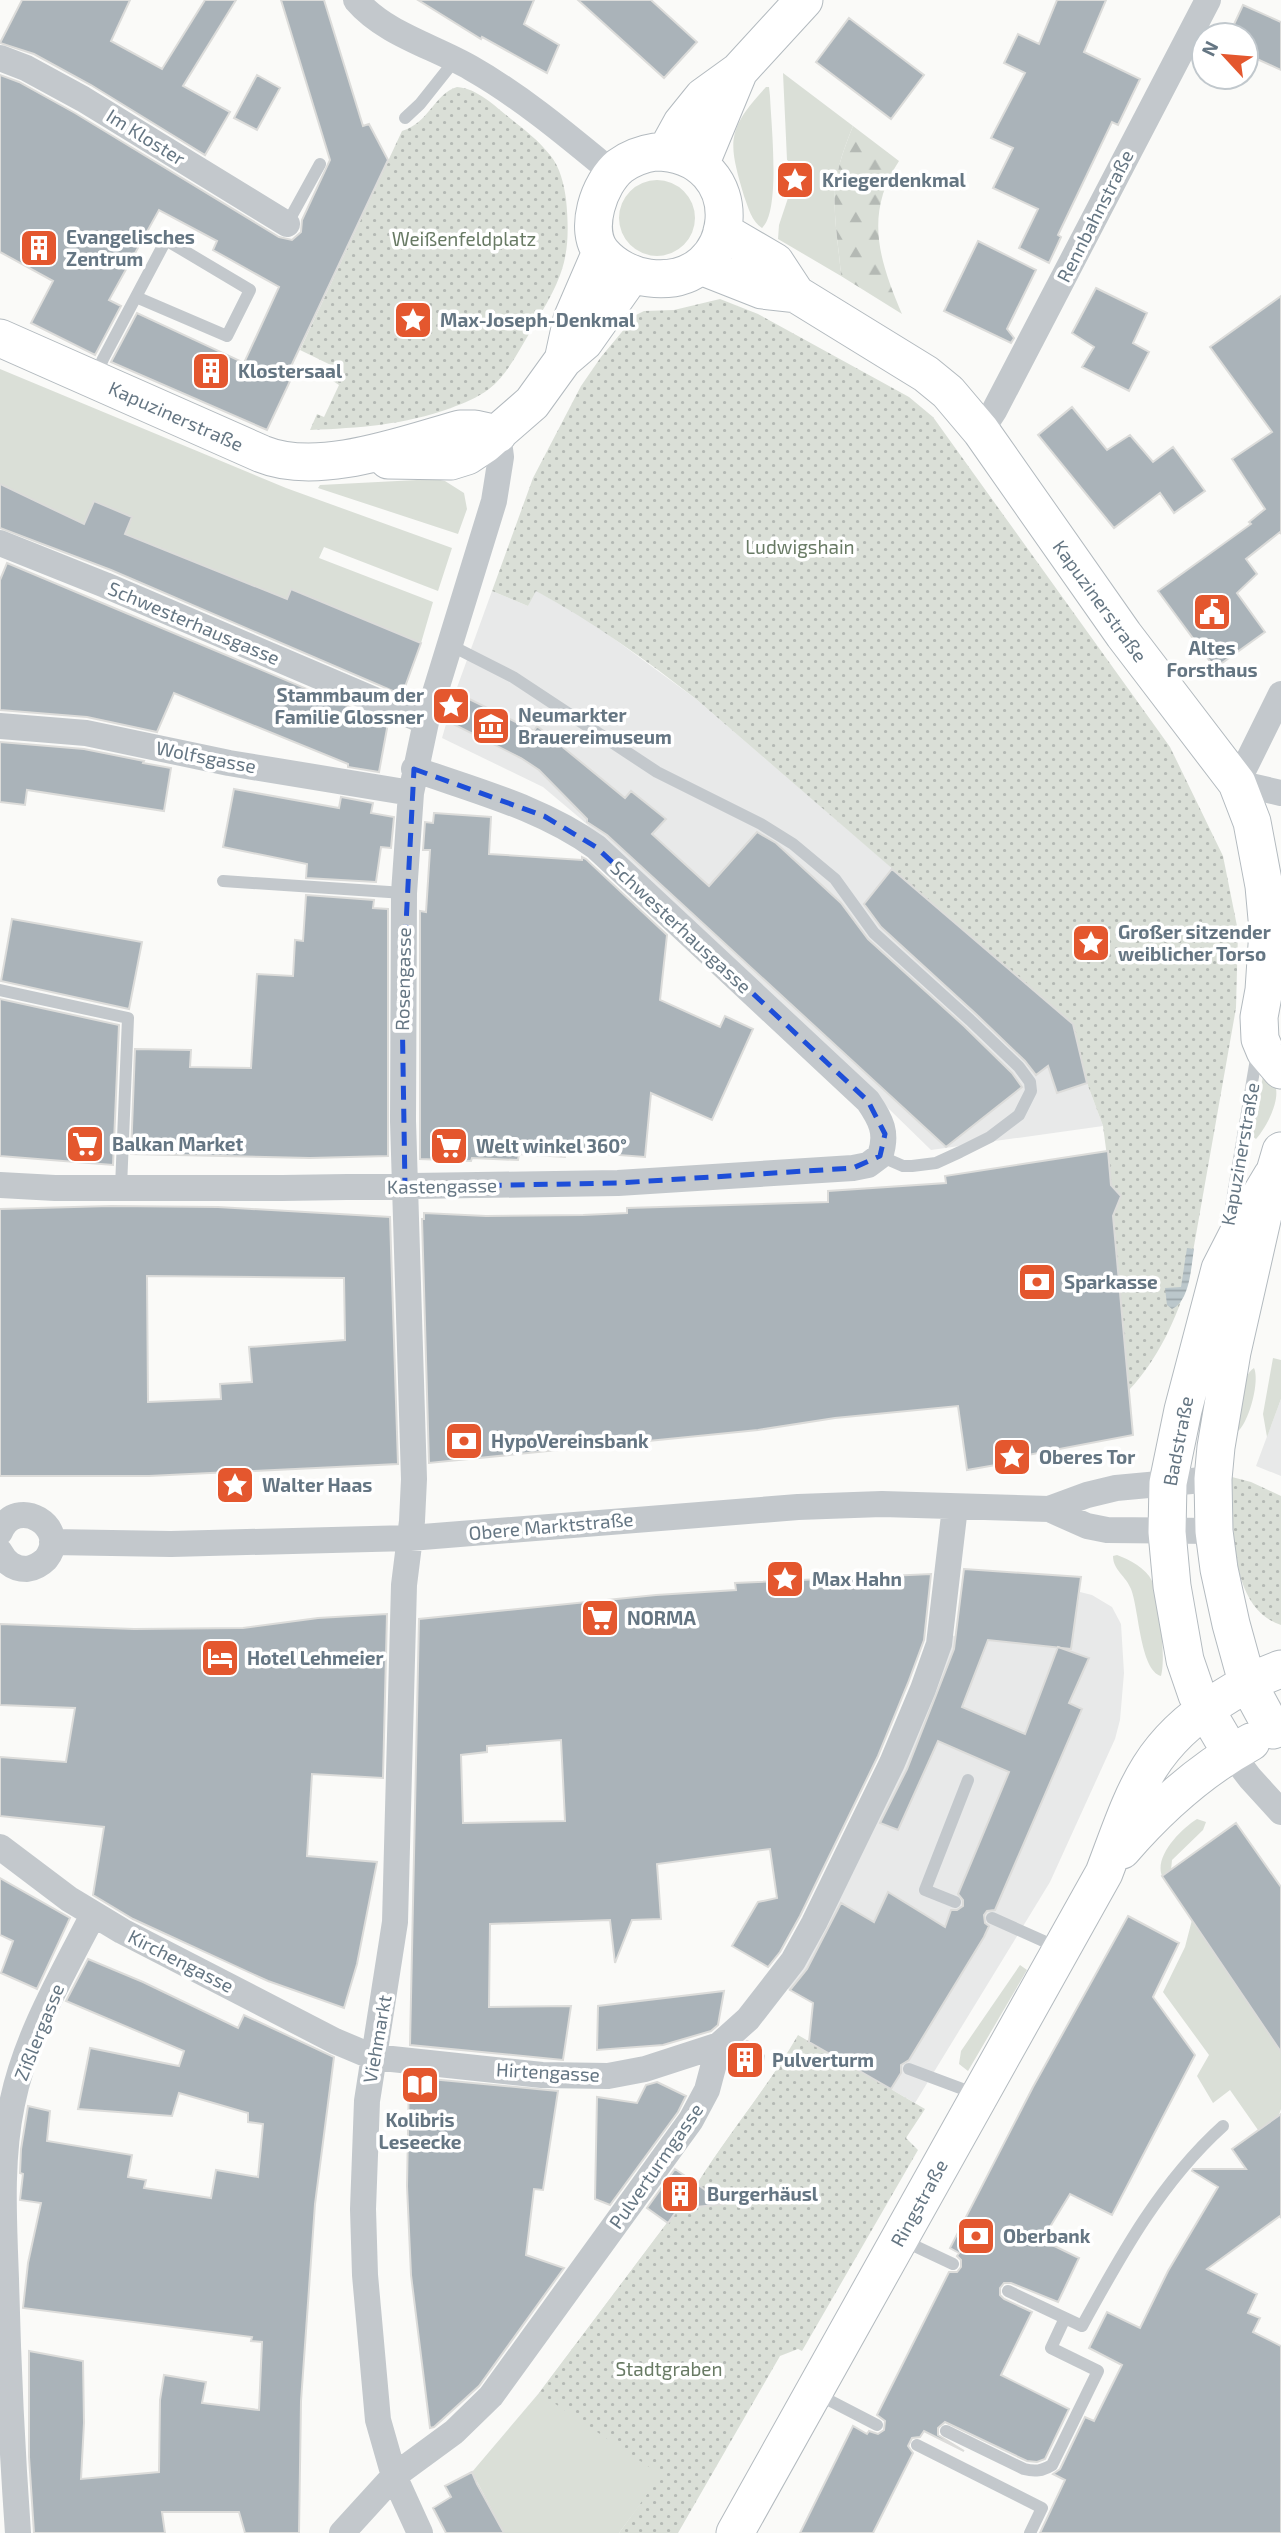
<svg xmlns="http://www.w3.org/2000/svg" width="1281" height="2533" viewBox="0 0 1281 2533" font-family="'Exo 2',sans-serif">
	<defs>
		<pattern id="forest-firs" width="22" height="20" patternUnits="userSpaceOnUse" patternTransform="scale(1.75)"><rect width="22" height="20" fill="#dadfd7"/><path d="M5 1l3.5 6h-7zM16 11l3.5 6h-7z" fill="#b4b9b4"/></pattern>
		<pattern id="park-dots" width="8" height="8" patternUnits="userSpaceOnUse" patternTransform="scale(1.75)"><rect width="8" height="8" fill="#dadfd7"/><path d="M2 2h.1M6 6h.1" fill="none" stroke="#b4b9b4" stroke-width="1.8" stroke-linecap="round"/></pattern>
		<pattern id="water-rules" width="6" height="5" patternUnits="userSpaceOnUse" patternTransform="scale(1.75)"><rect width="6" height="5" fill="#bbc7cb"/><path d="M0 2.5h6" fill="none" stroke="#9ca6aa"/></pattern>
	</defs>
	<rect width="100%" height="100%" fill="#fafaf8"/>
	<path fill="#e8e9e9" d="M535,590L594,624L696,699L1073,1024L1087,1083L1103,1126L931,1150L769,992L581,819L543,787L442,738L455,693L492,591L528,606Z
		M1281,1399V1476L1256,1466Z
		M1080,1592L1092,1595L1112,1607L1121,1624L1124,1673L1120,1720L1115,1739L1050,1882L915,2103L809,2042L813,2003L788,1989L946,1635L1058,1647L1070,1652Z"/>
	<path fill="#dadfd7" d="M783,73L853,126C845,146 837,167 835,189C833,218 839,247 841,276L778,239L779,225L788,198L812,194L811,163L794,165L787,160Z
		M766,87H769L770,96C771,123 781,211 762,228C752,222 748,207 744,196C728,142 726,130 766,87Z
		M619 218a38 38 0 1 1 76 0a38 38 0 1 1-76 0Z
		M0,369L286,488L452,548L438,591L324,547L319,558L433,602L421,643L292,589L287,599L144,541L138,556L119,548L132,518L94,502L80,534L0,484Z
		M436,479L445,481L464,493L467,509L458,534L318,488L320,485Z
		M1264,1071C1268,1075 1273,1079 1275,1085C1281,1100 1266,1128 1256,1139L1252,1136V1132Z
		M1273,1358L1281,1360V1399L1267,1437L1263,1414Z
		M1254,1368C1260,1381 1249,1423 1237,1432L1235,1431C1238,1415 1241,1375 1254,1368Z
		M1117,1555C1130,1560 1146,1568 1152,1581C1160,1597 1166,1660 1161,1676C1140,1670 1139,1609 1131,1589C1126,1576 1113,1570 1113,1556Z
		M1197,1819L1206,1822L1203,1830L1172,1860L1171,1870L1162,1876C1154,1856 1181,1829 1197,1819Z
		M1192,1920L1281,2052V2109L1279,2115L1258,2130L1230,2090L1213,2103L1197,2076L1209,2055L1163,1992L1185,1947Z
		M1020,1965L1027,1970L968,2071L959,2064L961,2051Z
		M789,2051L663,2474L619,2533H504L472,2472L539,2393L682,2203L692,2208L700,2206L703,2189L697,2184C726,2138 760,2096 789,2051Z"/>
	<path fill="url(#forest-firs)" d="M853,126L899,161C864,214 879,260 902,314L841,276C839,247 833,218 835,189C837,167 845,146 853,126Z"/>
	<path fill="url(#park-dots)" d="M457,87C477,88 496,107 511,119C525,130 539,141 550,155C560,167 564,184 566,199C572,260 562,278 532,329C519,350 508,374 489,389C477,398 464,403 451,408C404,425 359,428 310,430L317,414L324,417L339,385L333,381L339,369L300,350L402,131C429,123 434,94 457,87Z
		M720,299L758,314L909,397L933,417L1170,747L1223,856L1238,931L1236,1008L1188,1280C1177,1318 1157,1361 1129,1390L1113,1210L1117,1207L1120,1198L1111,1187L1103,1126L1087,1083L1072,1024L696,699C645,659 593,622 536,591L528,606L492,591L533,478L581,386L601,357L636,315L644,311L674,310Z
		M1232,1477L1251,1482L1281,1496V1625C1228,1608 1233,1523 1232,1477Z
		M798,2035L925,2109L906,2138L918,2150L802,2351L798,2349L780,2356L678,2533H619L661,2475L539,2393L682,2203L692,2208L700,2206L703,2189L697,2184C729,2133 768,2087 798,2035Z"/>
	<path fill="url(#water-rules)" d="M1187,1248L1194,1249C1191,1267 1190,1301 1172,1309L1167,1305L1165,1288L1181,1287Z"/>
	<path fill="#aab3b9" stroke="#dcdcda" stroke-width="2" fill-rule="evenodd" d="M22,0H130L111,41L162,69L205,0H236L183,86L230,112L205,155L91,85L34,54L0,43Z
		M281,0H324L363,126L369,124L388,160L286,377L291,379L267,430L111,362L137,313L244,363L279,287L213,250L217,241L159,210L109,300L121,306L95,355L31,323L53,281L0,252V75L19,82L75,113L279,237L292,240L301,232L302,220L330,160Z
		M418,0H534L524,24L559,45L547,73L482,37L481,39Z
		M578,0H651L697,42L664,78Z
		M1057,0H1106L1084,52L1140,79L1118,125L1112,122L1058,235L1061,237L1049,263L1019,248L1038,209L993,188L1013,148L991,138L1025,73L1004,63L1018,34L1039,44Z
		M1243,5L1281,22V70L1246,54V35H1229Z
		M849,18L924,75L891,119L816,62Z
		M257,75L280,88L257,130L234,118Z
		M978,241L1036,270L1007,329L1014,338L1011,343L944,311Z
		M1096,288L1147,313L1133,343L1149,352L1129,391L1082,367L1094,347L1072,333Z
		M1281,296V534L1280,532L1246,559L1257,574L1237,593L1265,632L1215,668L1158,591L1251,524L1249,522L1265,509L1232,459L1272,432L1210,347Z
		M1072,407L1107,450L1130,435L1153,462L1173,447L1205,491L1174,513L1160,493L1114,528L1038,435Z
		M0,484L84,524L94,501L132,517L125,534L287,599L291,589L421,643L402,695L111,570L0,528Z
		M7,563L388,723L379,772L348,767V764L174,693L157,732L87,717L0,710V580Z
		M455,692L534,731L537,726L625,798L631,791L666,819L652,834L709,886L757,832L776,843L841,903L868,939L964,1026L1012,1073L1022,1087L946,1147L607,835L587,822V819L539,770L521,758L447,721Z
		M0,742L84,749L144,761L143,763L171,768L164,811L27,790L25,805L0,802Z
		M234,789L339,808L341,797L373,803L371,813L394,817L391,848L381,847L376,882L306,878L307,864L223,847Z
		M434,813L491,817L489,854L582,860V857L586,859L667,935L660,1000L720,1027L725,1016L753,1029L712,1120L651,1093L645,1157L566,1151L565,1157L519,1154L518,1160L472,1158L471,1161L420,1159V911L426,912L430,850H423L425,822L433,823Z
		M892,869L1073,1024L1087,1083L1057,1093L1048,1066L1036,1075L1025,1061L976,1014L881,927L864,904Z
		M306,895L374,900L373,908L388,909V1156L310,1158L131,1154L135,1049L191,1050L190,1067L251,1068L257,974L293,976L295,940L303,941Z
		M12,919L142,942L129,1009L1,981Z
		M0,999L119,1025L113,1165L0,1156Z
		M1108,1151L1111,1185L1121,1196L1113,1216L1133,1435L1012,1458L1013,1462L967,1470L958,1406L835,1418L758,1430L429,1463L422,1219H424V1213L486,1216L583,1215L627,1213V1208L828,1202V1191L946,1183L945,1176Z
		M111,1206L218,1207L390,1217L398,1464L149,1476H0V1209ZM147,1276L344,1278L345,1340L249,1347L252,1382L220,1384L221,1399L148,1402Z
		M964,1569L1081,1577L1071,1649L988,1640L962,1707L1025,1734L1058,1647L1089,1658L1069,1703L1082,1709L995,1910L987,1911L984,1915L985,1923L989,1926L984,1937L909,2060L901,2065V2073L891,2089L809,2042L813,2003L790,1990L807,1969L841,1903L874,1922L888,1892L945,1927L951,1910H957L963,1906V1900L958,1894L1009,1772L938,1741L898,1830L880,1823L907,1769L954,1649Z
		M931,1574L924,1640L908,1683L878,1756L800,1916L780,1952L768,1967L732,1946L758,1902L777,1898L770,1849L657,1864L661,1919L632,1920L615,1963L610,1920L490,1924L489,2007L571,2006L563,2060L410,2045L419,1619L656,1595L736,1590L735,1583ZM561,1740L565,1821L463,1823L461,1755L487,1752V1746Z
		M387,1614L383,1778L312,1774L307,1856L377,1862L357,1964L344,2008L268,1981L133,1919L93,1895L104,1827L0,1816V1757L66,1762L75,1708L0,1705V1624L134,1629L243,1628L318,1618Z
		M1236,1823L1281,1887V2052L1162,1876Z
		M0,1878L70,1918L37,1989L1,1973L13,1941L0,1935Z
		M1128,1916L1179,1943L1153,1997L1195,2055L1112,2215L1070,2194L1042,2240L1079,2258L1058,2302L1011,2283H1004L1000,2288V2295L1004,2299L1032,2312L1001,2375L1069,2409L1045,2459L1037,2462L1027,2461L945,2422L938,2428V2435L964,2451L924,2431L920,2437L912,2438L908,2446L913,2453L873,2533H800L853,2426L867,2434L869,2431L878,2434L884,2430L885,2421L877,2415L949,2272H957L961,2267V2260L957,2256L959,2253L950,2248L1033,2087Z
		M88,1959L143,1982L238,2028L244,2015L334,2057L315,2204L305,2345L301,2401L299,2533H245L239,2512H162L165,2533H34L29,2457V2351L83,2361L84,2423L81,2479L159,2472L160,2400L164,2375L206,2382L202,2403L259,2410L262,2342L251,2341L252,2337L23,2308L28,2263L41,2203L20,2200L23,2174L20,2173L21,2149L28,2106L50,2111L47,2141L132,2155L128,2177L146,2180L144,2188L211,2198L216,2170L258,2177L263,2124L248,2122V2113L179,2093L172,2116L78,2109L90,2048L179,2066L184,2051L66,2001Z
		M724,1991L718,2025L711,2031L663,2045L597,2050L598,2006Z
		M747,2041L759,2047L764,2056L762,2066L754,2076L741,2078L729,2070L733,2054Z
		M409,2077L558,2091L543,2190L534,2189L526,2255L564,2268L479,2386L434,2427L430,2428L411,2275L407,2186Z
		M657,2082L686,2096L678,2112L610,2205L595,2199L597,2097L637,2103L646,2085Z
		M1281,2114V2218L1280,2216L1207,2269L1257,2294L1248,2313L1260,2318L1253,2332L1281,2346V2533H1040L1065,2480L1053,2474L1060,2469L1085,2417L1094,2421L1122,2365L1089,2348L1107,2312L1140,2328L1168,2271L1218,2187L1192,2171L1193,2169H1246L1232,2149Z
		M675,2169L697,2184L724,2204L678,2209L668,2223L647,2208Z
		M472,2472L477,2484L504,2533H446L433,2508L451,2497L445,2486Z"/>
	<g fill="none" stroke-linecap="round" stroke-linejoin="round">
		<defs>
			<path id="secondary" d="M655,152C754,153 742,290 649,278C632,276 614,267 602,253C583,230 599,183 620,166C631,158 642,154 655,152Z
				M666,152L682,123L703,97L739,71L804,0
				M700,165L739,71
				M722,231L775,262L796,294L926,374L948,392L981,431L1124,635L1237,783L1252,822L1264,886L1268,930L1264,990L1259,1017L1260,1039L1265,1051L1281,1070
				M701,266L762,290L796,294
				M0,338L262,454C318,477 403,445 460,429H475L498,434
				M564,356L572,319L601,252
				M388,460L451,461L467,456L485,444L532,403L563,360L584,342L632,274
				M1273,1730L1247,1682L1231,1624L1219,1569L1214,1531L1213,1479L1216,1447L1232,1352L1266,1202L1281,1151
				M1231,1753L1197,1695L1185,1660L1172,1586L1167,1532L1168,1483L1183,1410L1220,1269L1242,1226L1272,1176
				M1122,1850C1159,1807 1200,1770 1251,1742
				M735,2533L1104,1873C1133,1797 1145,1747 1218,1701C1238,1688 1258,1677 1281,1669"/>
		</defs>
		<use href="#secondary" stroke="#b3babf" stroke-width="39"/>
		<path stroke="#c3c8cc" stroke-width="12" d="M405,118L420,104L455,60
			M287,224L320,164
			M99,368L103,359L166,240L250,290L227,336L136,297
			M450,645L513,677L657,772L761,824L793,844L835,879L874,933L970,1020L1019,1067L1030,1082L1031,1091L1019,1115L990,1137L960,1152L936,1163L912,1166H903L880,1156
			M223,881L404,893
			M0,990L128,1018L121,1187
			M1228,1224L1257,1053
			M955,1902L925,1890L968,1780
			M992,1918L1059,1948
			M909,2069L976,2094
			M902,2240L953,2264
			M1008,2291L1082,2326C1122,2253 1161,2182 1223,2126
			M817,2394L877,2425
			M946,2431L1024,2469C1035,2472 1042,2471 1052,2465L1098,2371L1051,2348L1065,2318
			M917,2445L1042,2508L1030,2533"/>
		<path stroke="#c3c8cc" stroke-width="26" d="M356,0C385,34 433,46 471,68C522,97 568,136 613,173
			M0,58L26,68L83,99L287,224
			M981,431L994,411L1208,0
			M0,543L105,585L426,722
			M1281,694L1237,783L1281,793
			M0,726L86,733L229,763L411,793
			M0,1185L55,1188H282L618,1183L853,1168L868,1165L880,1156C888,1133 881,1120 868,1101L596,847C542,808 476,791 414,769
			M1049,1509L1087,1526L1107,1530L1214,1531
			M0,1532C16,1494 71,1527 46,1559C41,1564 34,1568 27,1569C14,1569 6,1563 0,1552
			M52,1542L171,1544L410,1538L798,1507L882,1504L1049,1509L1087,1495L1116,1488L1213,1479
			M1231,1753L1250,1778L1281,1812
			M0,1847L69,1899L122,1931L335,2041L373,2057L542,2075L608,2076L645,2069L719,2045
			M18,2533C12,2448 8,2364 6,2279C4,2221 0,2161 12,2104C25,2038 62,1975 93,1915
			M342,2533L394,2476L454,2432L491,2396L691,2120L707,2090L719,2045L748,2019L793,1961L814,1923L892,1763L923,1689L939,1644L955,1507
			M420,2533L394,2476L378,2420L365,2275L363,2209L367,2101L395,1922L404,1585L412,1521L414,1479L403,1121L404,893L411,793L426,722L494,501L501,457L498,434"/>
		<use href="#secondary" stroke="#fff" stroke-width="37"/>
	</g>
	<path fill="none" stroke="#1d4ed8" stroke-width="5" stroke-dasharray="14 9" stroke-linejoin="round" d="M414,769L544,816L596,847L868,1101L885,1134L880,1156L853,1168L618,1183L405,1187L402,1002Z"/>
	<defs>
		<symbol id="sight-square" viewBox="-11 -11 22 22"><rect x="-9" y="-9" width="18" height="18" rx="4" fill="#e4572e" stroke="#fff"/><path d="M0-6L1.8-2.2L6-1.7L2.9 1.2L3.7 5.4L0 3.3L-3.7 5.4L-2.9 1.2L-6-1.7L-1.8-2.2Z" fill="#fff"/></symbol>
		<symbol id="building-square" viewBox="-11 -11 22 22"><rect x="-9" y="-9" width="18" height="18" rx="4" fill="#e4572e" stroke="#fff"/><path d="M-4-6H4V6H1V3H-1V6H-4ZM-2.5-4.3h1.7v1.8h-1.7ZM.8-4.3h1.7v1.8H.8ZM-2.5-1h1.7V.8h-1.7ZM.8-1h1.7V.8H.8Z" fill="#fff"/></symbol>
		<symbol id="civic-square" viewBox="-11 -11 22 22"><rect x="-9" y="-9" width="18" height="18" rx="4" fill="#e4572e" stroke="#fff"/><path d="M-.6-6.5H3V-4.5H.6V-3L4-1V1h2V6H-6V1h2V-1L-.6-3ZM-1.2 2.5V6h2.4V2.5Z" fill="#fff"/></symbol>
		<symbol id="museum-square" viewBox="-11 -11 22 22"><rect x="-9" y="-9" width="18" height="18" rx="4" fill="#e4572e" stroke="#fff"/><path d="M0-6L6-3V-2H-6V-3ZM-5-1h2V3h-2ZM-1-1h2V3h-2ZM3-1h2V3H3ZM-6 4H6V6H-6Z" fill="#fff"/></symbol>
		<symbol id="supermarket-square" viewBox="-11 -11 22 22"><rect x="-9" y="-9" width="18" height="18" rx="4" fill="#e4572e" stroke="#fff"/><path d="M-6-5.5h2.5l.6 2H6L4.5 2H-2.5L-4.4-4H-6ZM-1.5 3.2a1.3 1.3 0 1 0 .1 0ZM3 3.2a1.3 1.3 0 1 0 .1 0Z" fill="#fff"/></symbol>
		<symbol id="bank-square" viewBox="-11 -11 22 22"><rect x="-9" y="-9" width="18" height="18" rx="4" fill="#e4572e" stroke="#fff"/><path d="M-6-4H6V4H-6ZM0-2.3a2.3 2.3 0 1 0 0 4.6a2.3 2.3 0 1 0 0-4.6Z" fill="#fff"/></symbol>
		<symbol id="hotel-square" viewBox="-11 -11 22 22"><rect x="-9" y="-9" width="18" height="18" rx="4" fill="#e4572e" stroke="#fff"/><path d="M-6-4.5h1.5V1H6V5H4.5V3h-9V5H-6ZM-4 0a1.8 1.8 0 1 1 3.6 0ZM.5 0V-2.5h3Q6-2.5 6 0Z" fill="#fff"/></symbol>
		<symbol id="library-square" viewBox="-11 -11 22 22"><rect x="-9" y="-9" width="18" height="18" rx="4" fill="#e4572e" stroke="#fff"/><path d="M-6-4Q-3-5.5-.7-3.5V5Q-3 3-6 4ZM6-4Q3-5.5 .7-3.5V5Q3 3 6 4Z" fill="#fff"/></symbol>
	</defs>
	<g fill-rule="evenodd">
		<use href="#sight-square" x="773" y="158" width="44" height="44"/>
		<use href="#building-square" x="17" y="226" width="44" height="44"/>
		<use href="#sight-square" x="391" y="298" width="44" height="44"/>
		<use href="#building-square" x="189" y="349" width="44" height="44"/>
		<use href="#civic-square" x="1190" y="590" width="44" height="44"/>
		<use href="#sight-square" x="429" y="684" width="44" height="44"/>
		<use href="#museum-square" x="469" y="704" width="44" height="44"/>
		<use href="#sight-square" x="1069" y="921" width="44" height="44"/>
		<use href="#supermarket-square" x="63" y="1122" width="44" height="44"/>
		<use href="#supermarket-square" x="427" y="1124" width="44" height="44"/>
		<use href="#bank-square" x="1015" y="1260" width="44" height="44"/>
		<use href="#bank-square" x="442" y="1419" width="44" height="44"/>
		<use href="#sight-square" x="990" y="1435" width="44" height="44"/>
		<use href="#sight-square" x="213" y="1463" width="44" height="44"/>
		<use href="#sight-square" x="763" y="1557" width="44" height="44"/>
		<use href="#supermarket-square" x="578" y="1596" width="44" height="44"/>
		<use href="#hotel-square" x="198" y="1636" width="44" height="44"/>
		<use href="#building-square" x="723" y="2038" width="44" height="44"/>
		<use href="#library-square" x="398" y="2063" width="44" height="44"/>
		<use href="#building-square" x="658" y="2172" width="44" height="44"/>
		<use href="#bank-square" x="954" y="2214" width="44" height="44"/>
	</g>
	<g text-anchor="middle" stroke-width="7" stroke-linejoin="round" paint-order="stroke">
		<g font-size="19" fill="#657683" stroke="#fff">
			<text transform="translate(146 137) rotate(32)" y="7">Im Kloster</text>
			<text transform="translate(1095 216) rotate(-63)" y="7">Rennbahnstraße</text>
			<text transform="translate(176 416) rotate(24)" y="7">Kapuzinerstraße</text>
			<text transform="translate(1100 601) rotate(54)" y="7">Kapuzinerstraße</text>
			<text transform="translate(194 623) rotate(23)" y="7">Schwesterhausgasse</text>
			<text transform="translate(206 757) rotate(11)" y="7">Wolfsgasse</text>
			<text transform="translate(681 927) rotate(43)" y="7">Schwesterhausgasse</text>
			<text transform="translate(403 979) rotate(-89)" y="7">Rosengasse</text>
			<text transform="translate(1240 1154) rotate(-80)" y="7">Kapuzinerstraße</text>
			<text transform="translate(442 1186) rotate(-1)" y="7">Kastengasse</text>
			<text transform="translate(1178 1441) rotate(-79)" y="7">Badstraße</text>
			<text transform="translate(551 1526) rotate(-5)" y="7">Obere Marktstraße</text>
			<text transform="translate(181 1961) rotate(27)" y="7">Kirchengasse</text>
			<text transform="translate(39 2032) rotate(-68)" y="7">Zißlergasse</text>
			<text transform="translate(377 2039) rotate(-80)" y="7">Viehmarkt</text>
			<text transform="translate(548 2072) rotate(3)" y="7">Hirtengasse</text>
			<text transform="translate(656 2166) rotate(-55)" y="7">Pulverturmgasse</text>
			<text transform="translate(919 2203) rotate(-61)" y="7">Ringstraße</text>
		</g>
		<g font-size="19" font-weight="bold" fill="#657683" stroke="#fff" text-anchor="start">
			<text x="822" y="187">Kriegerdenkmal</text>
			<text x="66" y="244">Evangelisches<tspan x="66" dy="22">Zentrum</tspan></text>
			<text x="440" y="327">Max-Joseph-Denkmal</text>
			<text x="238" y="378">Klostersaal</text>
			<text x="1212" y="655" text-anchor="middle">Altes<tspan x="1212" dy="22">Forsthaus</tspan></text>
			<text x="424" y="702" text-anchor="end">Stammbaum der<tspan x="424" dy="22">Familie Glossner</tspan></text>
			<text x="518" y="722">Neumarkter<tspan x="518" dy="22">Brauereimuseum</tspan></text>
			<text x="1118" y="939">Großer sitzender<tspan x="1118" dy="22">weiblicher Torso</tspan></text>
			<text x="112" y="1151">Balkan Market</text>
			<text x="476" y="1153">Welt winkel 360°</text>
			<text x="1064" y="1289">Sparkasse</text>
			<text x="491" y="1448">HypoVereinsbank</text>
			<text x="1039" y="1464">Oberes Tor</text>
			<text x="262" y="1492">Walter Haas</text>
			<text x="812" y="1586">Max Hahn</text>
			<text x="627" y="1625">NORMA</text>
			<text x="247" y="1665">Hotel Lehmeier</text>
			<text x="772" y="2067">Pulverturm</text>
			<text x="420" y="2127" text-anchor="middle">Kolibris<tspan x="420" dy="22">Leseecke</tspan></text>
			<text x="707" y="2201">Burgerhäusl</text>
			<text x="1003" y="2243">Oberbank</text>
		</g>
		<g font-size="19" fill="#687a64" stroke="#fff">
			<text x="464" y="246">Weißenfeldplatz</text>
			<text x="800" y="554">Ludwigshain</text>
			<text x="669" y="2376">Stadtgraben</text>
		</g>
	</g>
	<g transform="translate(1225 56) rotate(296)"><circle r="33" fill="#ffffff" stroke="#c1c8cd" stroke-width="2"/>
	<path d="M0-5L12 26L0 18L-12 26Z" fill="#e4572e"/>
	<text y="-10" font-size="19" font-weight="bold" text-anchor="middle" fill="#657683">N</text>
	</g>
</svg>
